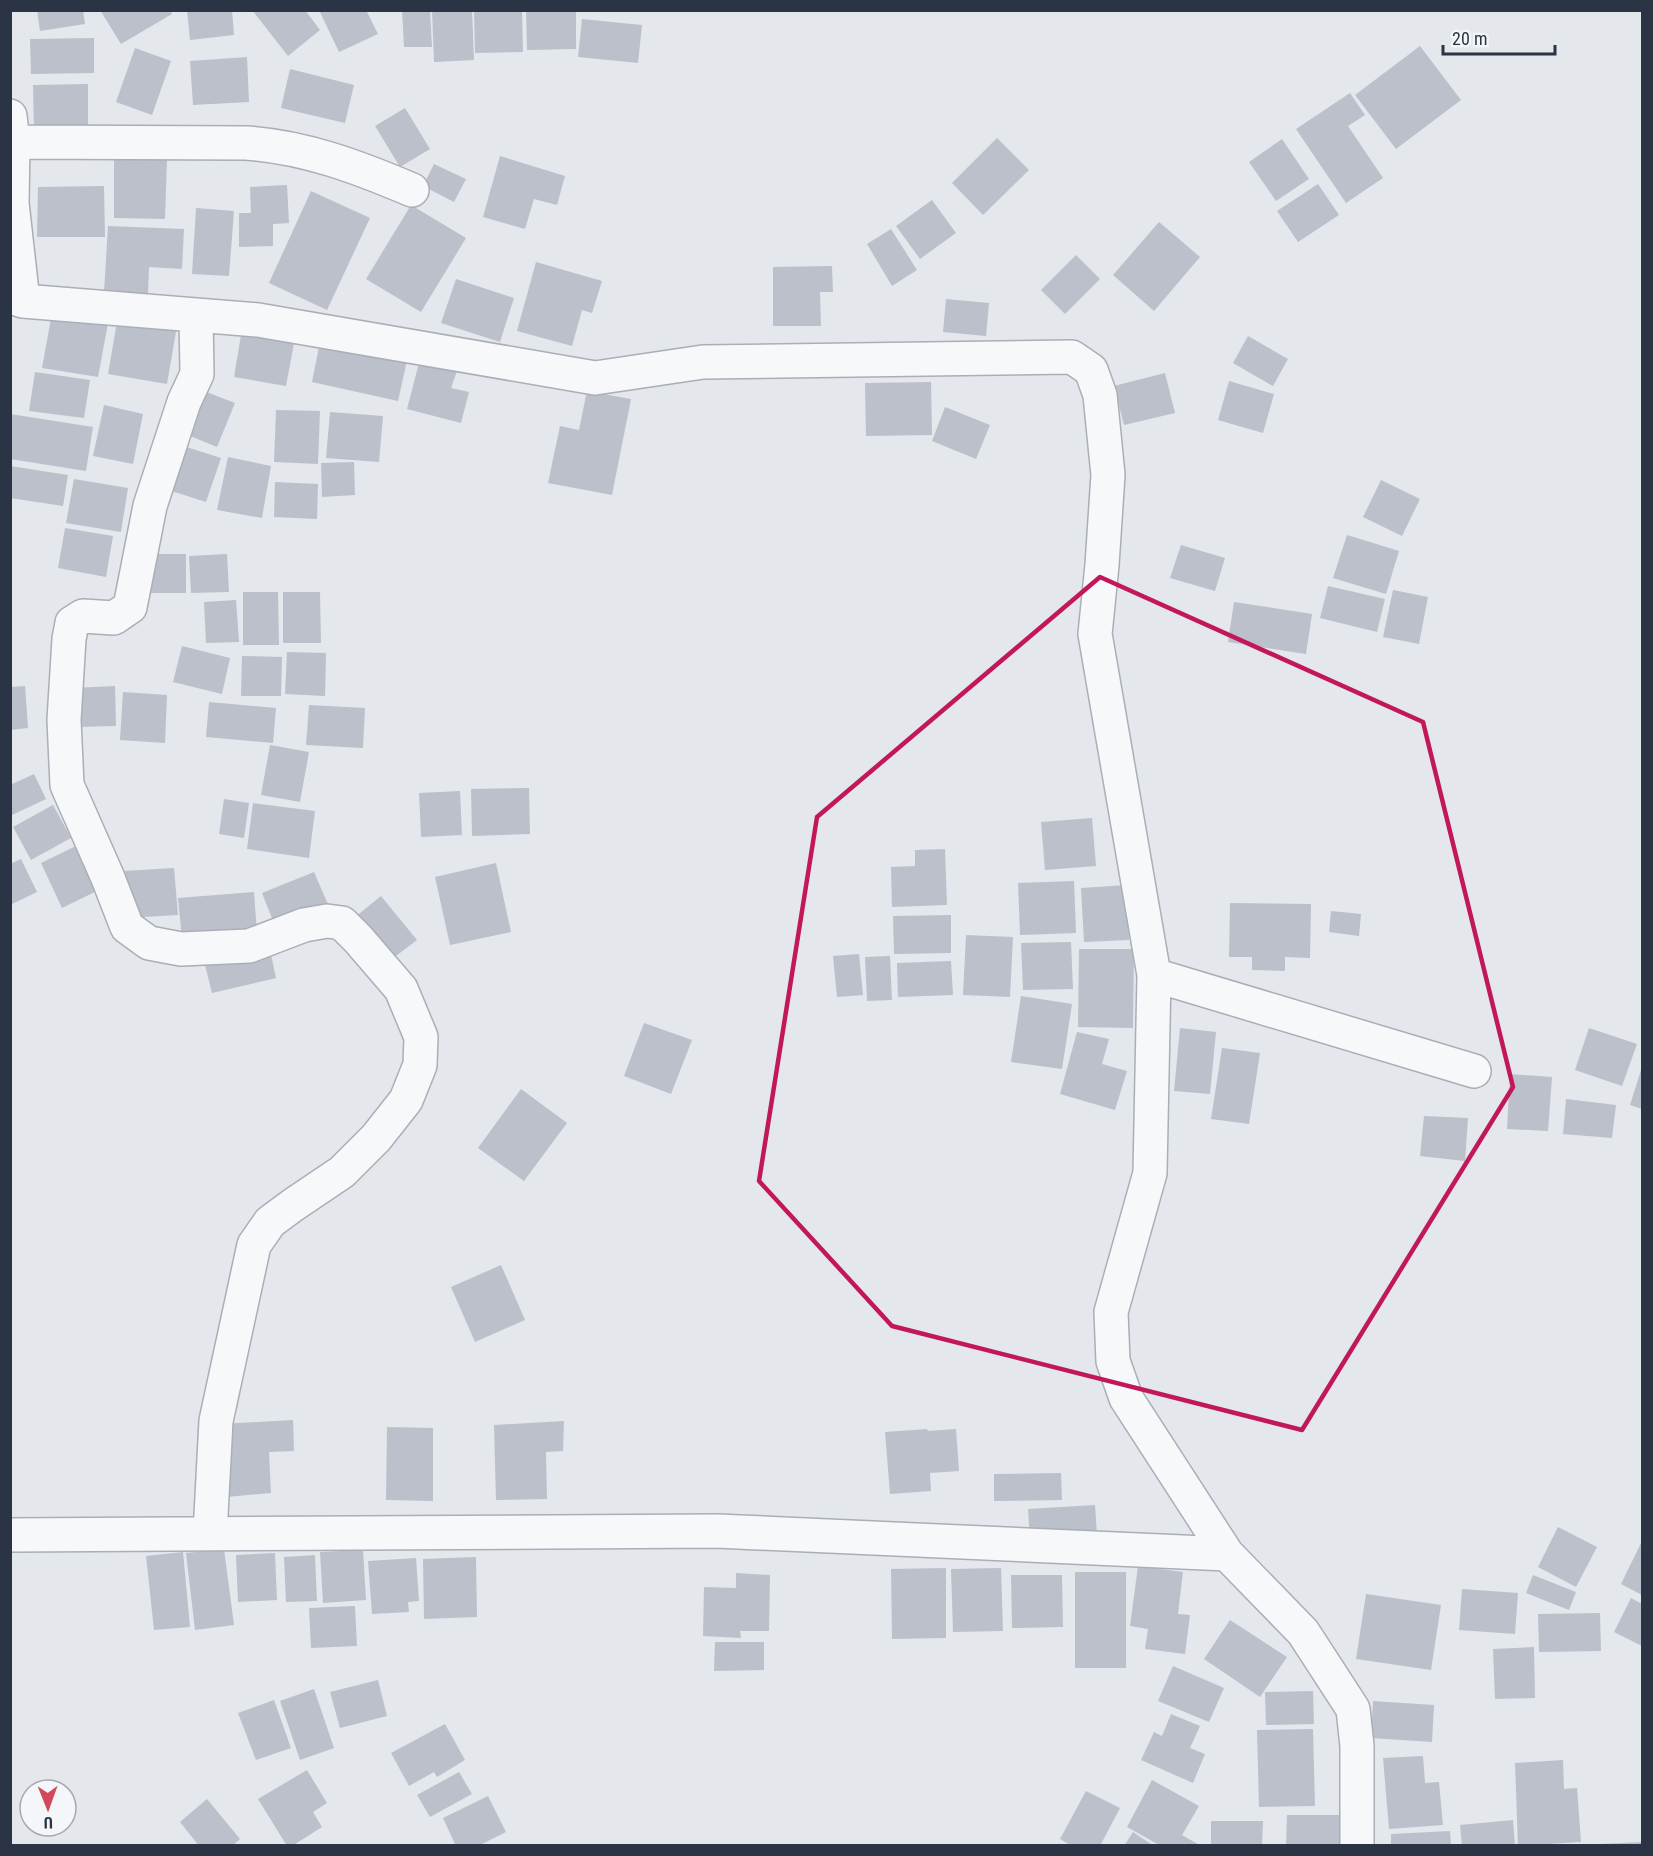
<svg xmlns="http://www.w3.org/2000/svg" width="1653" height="1856" viewBox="0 0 1653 1856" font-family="'Roboto Condensed',sans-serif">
	<rect width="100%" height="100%" fill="#e4e7ec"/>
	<path fill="#bbc0ca" d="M37,10H83L85,24L40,31Z
		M100,10H170L172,14L121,44Z
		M187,10H232L234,35L190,40Z
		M252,10H305L320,30L288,56Z
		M319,10H366L378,34L339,52Z
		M402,10H430L432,47H404Z
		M432,10H472L474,60L434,62Z
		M474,10H522L523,52L475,53Z
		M526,10H576V49L527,50Z
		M582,19L642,25L638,63L578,57Z
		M94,38V73L31,74L30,39Z
		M1420,46L1461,100L1396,149L1355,95Z
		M135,48L171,61L152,115L116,102Z
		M247,57L249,102L193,105L190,61Z
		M290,69L354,85L345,123L281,108Z
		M88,84V128L34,129L33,85Z
		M1350,93L1365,115L1348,126L1383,178L1346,203L1296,129Z
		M405,108L430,149L400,167L375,126Z
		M997,138L1029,170L983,215L952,183Z
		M1282,139L1309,179L1276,201L1249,162Z
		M500,156L565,176L557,205L534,199L525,229L483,217Z
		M114,157L167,158L165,219L114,218Z
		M434,164L466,179L454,202L423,186Z
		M1318,184L1339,215L1298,242L1277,211Z
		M287,185L289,223L273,224V246L239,247V213H251L250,187Z
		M104,186L105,237H37L38,187Z
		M311,191L370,218L327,310L269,283Z
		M932,200L956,233L920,259L896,226Z
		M411,205L466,238L421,312L366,279Z
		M196,208L234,211L229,276L192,274Z
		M1159,222L1200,257L1154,311L1113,275Z
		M108,226L184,229L182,269L149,267L148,295L104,293Z
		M891,229L917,270L892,286L867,244Z
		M1076,255L1100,279L1065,314L1041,290Z
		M536,262L602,281L592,313L582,310L572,346L517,331Z
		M832,266L833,292H820L821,326H773V267Z
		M456,279L514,298L500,342L441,323Z
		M946,299L989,303L986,336L943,332Z
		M52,313L108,323L98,377L42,368Z
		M118,316L177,326L167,384L108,374Z
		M242,329L295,338L286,386L234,377Z
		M1248,336L1288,359L1273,386L1233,363Z
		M321,337L408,356L398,401L312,382Z
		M420,359L457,371L451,388L469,392L461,423L407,409Z
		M35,372L90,380L84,418L29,411Z
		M1165,373L1175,413L1124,425L1114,386Z
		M1229,381L1274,394L1263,433L1218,420Z
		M931,382L932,435L866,436L865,383Z
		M196,388L235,403L217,447L178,431Z
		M587,391L631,399L612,495L548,483L560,426L579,430Z
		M104,405L143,414L133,464L93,456Z
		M945,407L990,425L976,459L932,441Z
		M276,410L320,411L318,464L274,462Z
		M330,412L383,416L379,462L326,458Z
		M10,414L93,427L86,471L10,459Z
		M174,443L221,458L206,502L159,487Z
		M228,457L271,466L262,518L217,510Z
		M354,462L355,495L322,497L321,463Z
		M10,466L68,475L63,506L10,498Z
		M74,479L128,488L121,532L66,523Z
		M1381,480L1420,499L1402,536L1363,517Z
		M275,482L318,484L317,519L274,517Z
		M65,528L113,536L106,577L58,568Z
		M1347,535L1399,551L1386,594L1333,578Z
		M1181,545L1225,558L1215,591L1170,578Z
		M148,554H186V593H148Z
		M227,554L229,592L191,593L189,556Z
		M1328,586L1385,599L1377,632L1320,618Z
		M1393,590L1428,597L1419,644L1383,637Z
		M243,592H278L279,645H243Z
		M283,592H320L321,643H283Z
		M236,600L239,642L206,643L204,602Z
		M1234,602L1312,614L1306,654L1228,642Z
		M182,646L230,658L222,694L173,682Z
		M287,652L326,653L325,696L285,694Z
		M242,656L282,657L281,696H241Z
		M25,686L28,728L10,730V687Z
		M115,686L116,726L74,727L73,688Z
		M123,692L167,695L165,743L120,740Z
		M209,702L276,708L273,743L206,737Z
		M309,705L365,708L363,748L306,745Z
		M270,745L309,752L300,802L261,795Z
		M34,774L46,799L10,816V785Z
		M529,788L530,834L472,836L471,789Z
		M460,791L462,835L421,837L419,793Z
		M224,799L249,803L244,838L219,834Z
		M253,803L315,811L309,858L247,849Z
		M53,805L71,838L31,860L13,827Z
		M1092,818L1096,866L1045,870L1041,822Z
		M82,843L103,888L62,908L41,863Z
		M945,849L947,905L892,907L891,867L915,866V850Z
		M21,859L37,892L10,905V864Z
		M496,863L511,932L450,945L435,877Z
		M174,868L178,915L126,918L123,871Z
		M314,872L330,909L277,931L262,893Z
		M1074,881L1076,933L1020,935L1018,883Z
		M1127,885L1129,940L1084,942L1081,888Z
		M254,892L257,934L182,939L178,898Z
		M381,896L417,940L384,965L349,922Z
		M1230,903L1311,904L1310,958L1285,957V971L1252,970V957H1229Z
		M1331,911L1361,914L1359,936L1329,932Z
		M951,915V953L894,954L893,916Z
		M966,935L1013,937L1010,997L963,995Z
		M1071,942L1073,989L1023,990L1021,943Z
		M269,945L276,978L212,993L204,961Z
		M1079,949H1134L1133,1028L1078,1027Z
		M859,954L863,995L837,997L833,956Z
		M890,956L892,1000L867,1001L865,957Z
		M951,961L953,995L898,997L897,963Z
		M1021,996L1072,1004L1062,1069L1011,1062Z
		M644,1023L692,1040L671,1094L624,1076Z
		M1180,1028L1216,1032L1210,1094L1174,1091Z
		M1589,1028L1637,1044L1622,1086L1575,1070Z
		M1077,1032L1109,1039L1102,1064L1127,1071L1115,1110L1060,1094Z
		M1222,1048L1260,1053L1249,1124L1211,1119Z
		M1642,1067V1109L1630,1105Z
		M1510,1074L1552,1077L1548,1131L1507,1129Z
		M521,1089L567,1123L524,1181L478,1148Z
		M1566,1099L1616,1105L1612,1138L1563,1134Z
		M1424,1116L1468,1118L1465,1161L1420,1156Z
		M501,1265L525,1320L475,1342L451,1287Z
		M293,1420L294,1451L269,1452L271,1493L226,1497L221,1424Z
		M564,1421L563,1451L546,1452L547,1499L496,1500L494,1425Z
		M387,1427L433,1428V1501L386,1500Z
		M927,1429L928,1431L956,1429L959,1471L930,1473L931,1491L890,1494L885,1432Z
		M1061,1473L1062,1500L994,1501V1474Z
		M1095,1505L1097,1535L1030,1538L1028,1509Z
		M1558,1527L1597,1547L1576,1587L1538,1567Z
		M1642,1541V1595L1621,1584Z
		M224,1549L234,1625L195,1630L186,1553Z
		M363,1550L366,1600L323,1603L320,1552Z
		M183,1552L190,1627L154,1630L146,1556Z
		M275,1553L277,1600L238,1602L236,1555Z
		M315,1555L317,1601L286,1602L284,1557Z
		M476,1557L477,1617L424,1619L423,1559Z
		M416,1558L419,1601L408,1602L409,1612L372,1614L368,1561Z
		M1138,1566L1183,1572L1178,1614L1190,1615L1185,1654L1145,1649L1148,1629L1130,1626Z
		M946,1568V1638L892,1639L891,1569Z
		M1001,1568L1003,1631L953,1632L951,1569Z
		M1075,1572H1126V1668H1075Z
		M736,1573L770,1575L769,1631H740L741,1638L703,1636L704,1587L736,1588Z
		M1011,1575H1062L1063,1627L1012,1628Z
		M1533,1575L1576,1592L1569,1610L1526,1593Z
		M1462,1589L1518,1593L1515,1634L1459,1630Z
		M1366,1594L1441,1605L1431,1670L1356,1659Z
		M1631,1598L1642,1604V1646L1614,1632Z
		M355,1606L357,1646L311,1648L309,1608Z
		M1600,1613L1601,1651L1539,1652L1538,1614Z
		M1230,1620L1287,1657L1260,1697L1204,1659Z
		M715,1642H764V1670L714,1671Z
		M1534,1647L1535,1698L1495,1699L1493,1649Z
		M1173,1666L1224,1688L1209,1722L1158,1701Z
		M378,1680L387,1716L340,1728L330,1692Z
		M314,1689L334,1748L300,1760L280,1701Z
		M1313,1691L1314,1724L1266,1725L1265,1692Z
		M274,1700L291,1748L256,1760L238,1713Z
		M1373,1701L1434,1705L1432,1742L1371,1738Z
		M1171,1714L1200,1726L1190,1748L1205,1754L1193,1783L1141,1760L1154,1732L1162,1736Z
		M445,1724L465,1760L437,1777L434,1772L409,1786L391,1753Z
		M1313,1729L1315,1806L1259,1807L1257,1730Z
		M1423,1756L1425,1783L1439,1782L1443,1825L1389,1829L1383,1758Z
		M1563,1760L1564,1789L1577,1788L1581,1842L1518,1846L1515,1763Z
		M307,1770L327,1803L313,1812L322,1827L292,1846H287L258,1799Z
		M459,1772L472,1794L430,1817L417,1795Z
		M1152,1780L1199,1806L1182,1835L1201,1846H1161L1127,1827Z
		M1086,1791L1120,1808L1100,1846H1072L1060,1839Z
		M488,1796L506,1832L478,1846H456L443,1818Z
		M207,1799L240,1839L232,1846H199L180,1822Z
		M1287,1815H1341V1846H1286Z
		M1513,1820L1515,1846H1462L1460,1825Z
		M1211,1821H1263L1262,1846H1211Z
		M1450,1831L1451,1846H1391V1834Z
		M1133,1832L1154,1846H1124Z
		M1642,1842V1846H1599V1844Z"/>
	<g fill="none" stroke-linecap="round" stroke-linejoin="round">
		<defs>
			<path id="street" d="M10,116L13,142L12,203L23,301
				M13,142L246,143C305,147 358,167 412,190
				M10,297L23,301L258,320L595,378L703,362L1072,357L1091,370L1100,395L1108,475L1102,565L1095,634L1154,975L1150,1173L1111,1312L1113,1361L1126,1398L1227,1554
				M196,316L197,374L184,402L150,506L130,607L114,618L83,616L72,623L69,639L64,720L67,785L108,878L127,927L149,943L181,949L249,946L304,925L327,921L342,923L358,939L401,989L421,1037L420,1065L406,1100L376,1138L342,1172L293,1205L270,1222L254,1245L216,1421L210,1534
				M1154,975L1474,1071
				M10,1535L717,1531L1227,1554L1303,1632L1353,1709L1357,1746V1846"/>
		</defs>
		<use href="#street" stroke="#a9aeb7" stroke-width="36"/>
		<use href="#street" stroke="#f7f8fa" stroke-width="33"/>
	</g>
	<path fill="none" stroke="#c2185b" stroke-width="4.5" stroke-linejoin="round" d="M1100,577L1423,722L1513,1087L1302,1430L892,1326L759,1181L817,817Z"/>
	<rect width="1653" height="1856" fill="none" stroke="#2b3445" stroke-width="24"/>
	<g transform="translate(48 1808) rotate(179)"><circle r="28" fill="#f4f6f9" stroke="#a4a8b1" stroke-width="1.5"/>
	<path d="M0-4.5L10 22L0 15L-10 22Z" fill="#d1495b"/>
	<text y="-9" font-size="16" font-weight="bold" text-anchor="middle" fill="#2b3445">U</text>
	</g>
	<path d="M1443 45v9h112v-9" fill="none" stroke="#2b3445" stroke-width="3"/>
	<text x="1452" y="45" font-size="18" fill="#2b3445" stroke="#f4f6f9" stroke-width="4.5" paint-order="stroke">20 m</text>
</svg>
